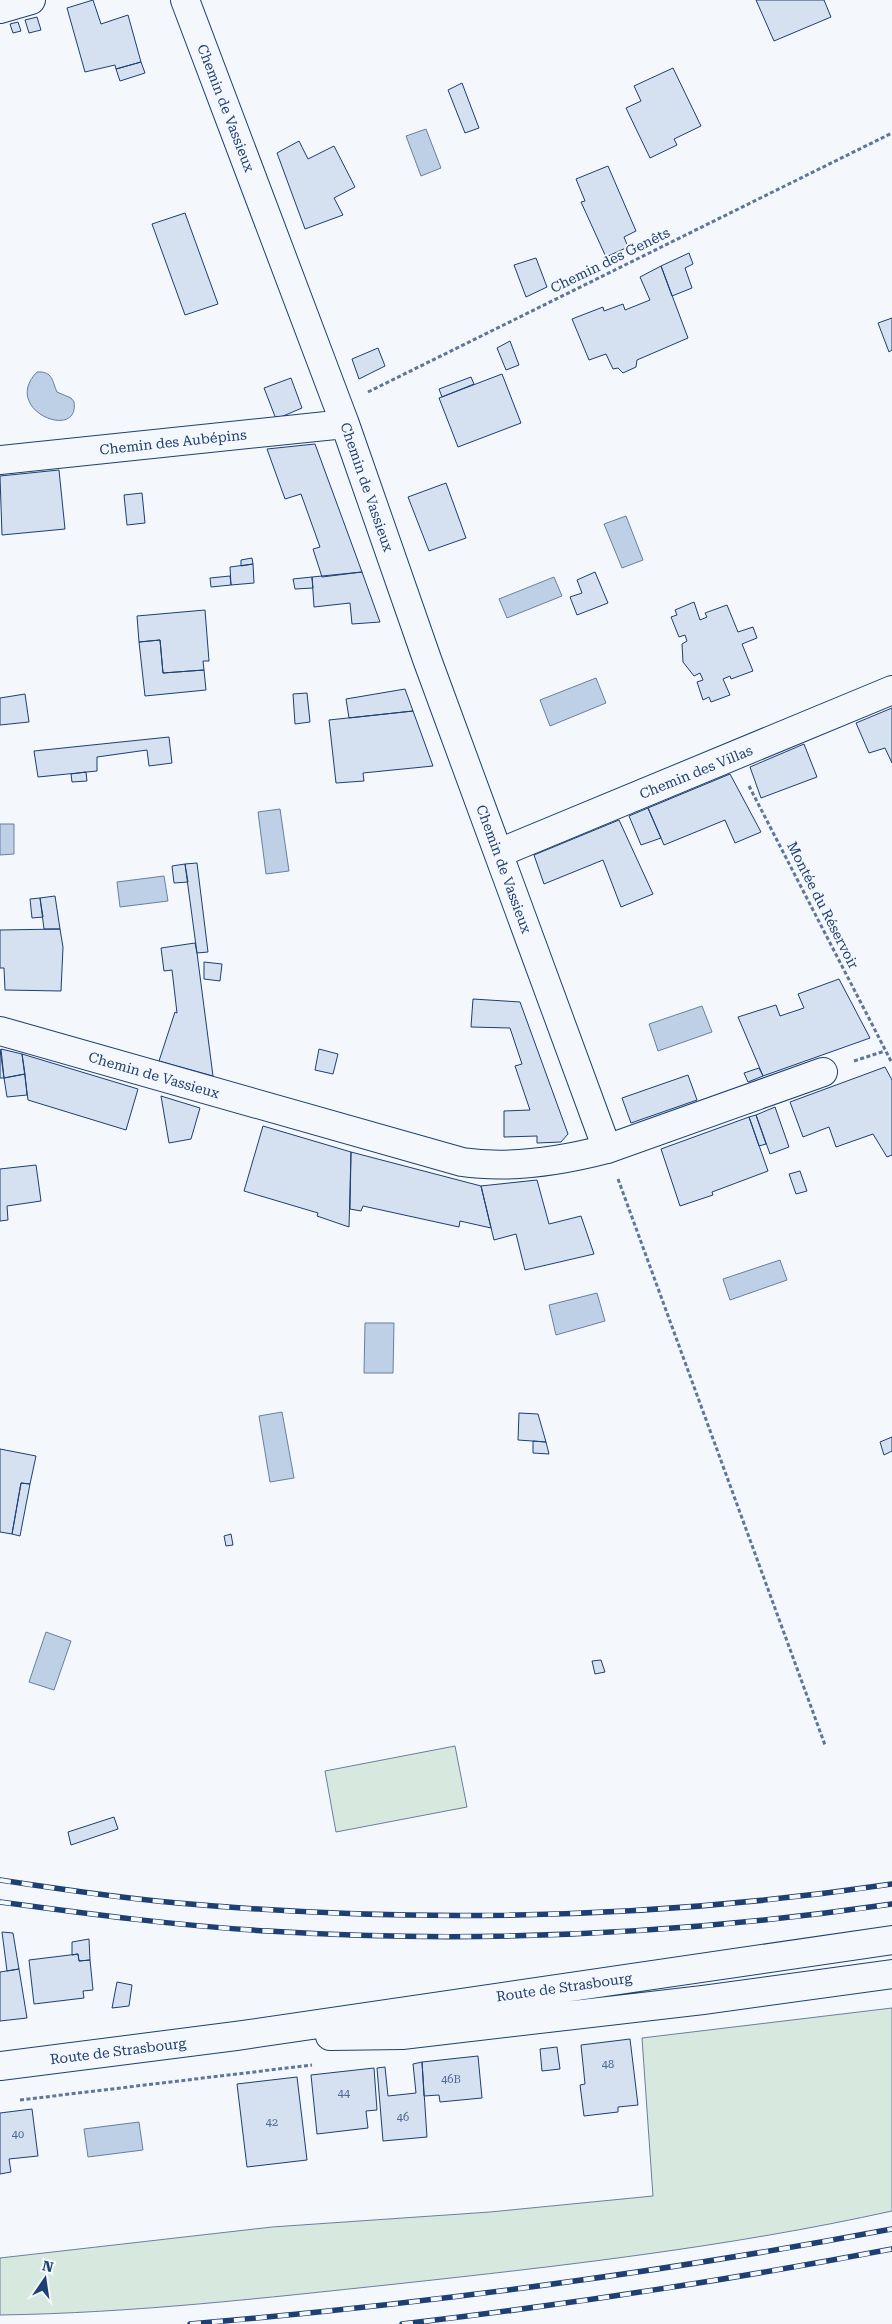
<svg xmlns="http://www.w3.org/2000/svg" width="892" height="2324" viewBox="0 0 892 2324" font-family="'Roboto Serif',serif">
	<rect width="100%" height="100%" fill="#f4f7fb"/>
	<path fill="#d7e8df" stroke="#687fa3" d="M455,1746L467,1807L336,1832L325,1771Z
		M892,2008V2211C729,2247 562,2266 396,2284C264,2298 133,2313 0,2315V2258L272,2227L490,2212L653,2196L642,2038Z"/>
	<path fill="#bed0e5" stroke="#687fa3" d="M426,129L441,168L421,176L406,136Z
		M37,372C53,371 52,381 57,392L71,398L74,402C80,442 0,410 37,372Z
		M626,516L643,560L622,568L604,524Z
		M554,577L562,596L507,618L499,599Z
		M596,678L606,703L550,726L540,700Z
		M280,809L289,871L266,874L258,812Z
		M0,824H14V854L0,855Z
		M164,876L168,901L120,907L117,882Z
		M702,1006L712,1032L658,1051L649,1024Z
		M780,1260L787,1280L730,1300L723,1279Z
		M597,1293L605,1321L556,1335L549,1305Z
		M365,1323H394L393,1373H364Z
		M282,1412L294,1478L270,1482L259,1416Z
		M46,1632L71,1641L54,1690L29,1682Z
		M139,2122L143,2150L88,2157L84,2129Z"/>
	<path fill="#d5e0f0" stroke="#1d3f73" d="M93,0L101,24L128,15L141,62L116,69L115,65L85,72L67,8Z
		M756,0H824L831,17L774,41Z
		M37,17L41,30L29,33L25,20Z
		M18,22L21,31L13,33L10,24Z
		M141,62L145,73L120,81L116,69Z
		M673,68L701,126L674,139L677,145L650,158L626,108L641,101L634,86Z
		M462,83L479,128L465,133L448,90Z
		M299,141L308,159L334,146L355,187L334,198L343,215L305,229L277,153Z
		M608,166L636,231L624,237L628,247L606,257L581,202L585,201L576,179Z
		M185,213L218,304L185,315L152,224Z
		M689,253L693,264L685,268L692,288L672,296L661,266Z
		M536,258L547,287L526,297L514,265Z
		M661,266L688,338L637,360L636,367L623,373L618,368L613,369L606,354L589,360L572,319L603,307L604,311L623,304L625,310L650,300L640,277Z
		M892,318V350L889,352L878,323Z
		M510,341L519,365L506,370L497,348Z
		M378,348L385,366L359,379L352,359Z
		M502,374L521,423L458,447L439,398Z
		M471,377L474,384L442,397L439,389Z
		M291,378L302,408L276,419L264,388Z
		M315,444L351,542L362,572L322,577L313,549L320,547L301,494L285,499L267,449Z
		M59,470L65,529L2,535L0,476Z
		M446,483L466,538L429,551L408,497Z
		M142,493L145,523L127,525L124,495Z
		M252,558L253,564L241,566V560Z
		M253,564L254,583L231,585L230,567Z
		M362,572L380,622L352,624L350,603L314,607L312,577Z
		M595,572L608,603L577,615L570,597L582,593L577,580Z
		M230,576L231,585L211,587L210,578Z
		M312,577L313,588L295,589L293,579Z
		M694,602L700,620L707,617L705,613L727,605L738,632L753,627L757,638L742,644L753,671L731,679L730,676L723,679L730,695L711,702L709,697L703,700L697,682L703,680L700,673L694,676L683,662L682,644L687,641L685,635L679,637L671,617L677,615L675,610Z
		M205,610L209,661H203L204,670L163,673L160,640L139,642L137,616Z
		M160,640L163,673L204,670L206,690L145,696L139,642Z
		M405,689L413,711L349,718L346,699Z
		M307,693L310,722L295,724L293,694Z
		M25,694L29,722L0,725V698Z
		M892,708V763L885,748L869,753L856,723Z
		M413,711L433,766L363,773L364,781L336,783L329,720Z
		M169,737L172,763L149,766L147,750L97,757V771L38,777L34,751Z
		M804,744L817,777L761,798L750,767Z
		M86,772L87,781L72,782L71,774Z
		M730,774L761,832L735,843L725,820L664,845L648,808Z
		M648,808L661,838L641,845L629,816Z
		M619,820L653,894L621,907L603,860L544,884L534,855Z
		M197,863L208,952L197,953L185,864Z
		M185,864L188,882L174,883L172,866Z
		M55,896L60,929H44L40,898Z
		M40,898L43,917L32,918L30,899Z
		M60,929L63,947L61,991L5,990L4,968H0V930Z
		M195,943L197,953L213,1076L159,1061L175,1012L177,1013L172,970L164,971L161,948Z
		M204,962L222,964L220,981L204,979Z
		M839,979L870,1038L763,1076L738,1017L776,1005L780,1016L804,1008L798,994Z
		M473,999L520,1002L568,1134L561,1142L537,1143V1136L504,1137V1111L530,1110L515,1066L522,1064L510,1028L471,1027Z
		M0,1049L4,1078H0Z
		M1,1049L22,1054L25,1074L4,1078Z
		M319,1049L338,1054L333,1074L315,1070Z
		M22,1054L138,1089L126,1130L28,1100Z
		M885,1067L892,1080V1155L887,1157L873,1134L836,1147L829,1127L803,1137L790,1102Z
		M759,1068L763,1076L748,1082L744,1073Z
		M25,1074L27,1095L7,1097L4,1078Z
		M688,1075L697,1100L631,1123L622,1098Z
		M161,1096L200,1108L191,1139L169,1143Z
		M775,1107L789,1147L770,1154L756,1115Z
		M756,1115L766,1144L759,1146L749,1117Z
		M749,1117L768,1171L712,1192L713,1195L680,1206L661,1149Z
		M263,1126L351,1152L349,1227L317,1216L318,1213L244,1191Z
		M351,1152L481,1186L491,1228L460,1221L459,1227L363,1206L361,1211L350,1209Z
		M36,1165L41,1201L7,1206L8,1220L0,1221V1169Z
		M800,1171L807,1191L796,1194L789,1174Z
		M537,1180L549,1224L581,1216L594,1254L525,1270L516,1234L494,1240L481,1186Z
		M519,1413L538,1414L546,1442L518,1440Z
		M892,1437V1451L884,1455L880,1442Z
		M533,1441L546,1442L549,1454L533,1453Z
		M0,1449L36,1456L30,1484L21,1483L12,1534L0,1532Z
		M21,1483L30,1484L20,1536L12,1534Z
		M231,1534L233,1545L226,1546L224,1536Z
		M601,1660L605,1672L595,1674L592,1661Z
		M114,1817L118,1829L71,1845L68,1832Z
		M2,1932L13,1933L19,1969L7,1971Z
		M89,1939L90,1960L79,1961L78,1954L72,1955V1942Z
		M78,1954L79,1961L90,1960L93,1990L83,1991L84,1998L34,2004L29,1960Z
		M19,1969L27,2018L0,2021V1972Z
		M117,1982L132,1985L129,2006L112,2008Z
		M630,2039L638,2105L618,2107V2112L584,2116L580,2085L585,2084L581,2045Z
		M557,2047L560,2069L542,2071L540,2049Z
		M478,2056L482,2098L440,2102L439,2095L424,2096L422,2062Z
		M422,2062L427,2137L383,2141L377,2068L385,2067L388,2096L416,2093L413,2064Z
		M374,2068L377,2110L366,2111L368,2128L317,2134L311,2075Z
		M297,2077L307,2160L247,2167L237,2084Z
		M32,2109L38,2156L9,2159L11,2172L0,2174V2113Z"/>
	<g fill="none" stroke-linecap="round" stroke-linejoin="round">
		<defs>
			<path id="minor" d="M0,9L31,0
				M0,460L345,424
				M499,853L892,690
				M0,1031L462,1162C509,1169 561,1161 607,1149L428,662L345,424L185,0
				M607,1149L823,1072"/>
			<path id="major" d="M330,2036L402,2035L703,2000L892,1974
				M0,2066L236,2036L892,1940"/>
		</defs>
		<use href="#minor" stroke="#1d3f73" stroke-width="30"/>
		<use href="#major" stroke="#1d3f73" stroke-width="30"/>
		<path stroke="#5e769c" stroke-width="3" stroke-dasharray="4 2.5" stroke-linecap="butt" d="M368,392L892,133
			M749,786L892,1063
			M854,1061L885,1051
			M618,1179L825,1745
			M20,2100L312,2065"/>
		<use href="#minor" stroke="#f4f7fb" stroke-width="28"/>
		<use href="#major" stroke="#f4f7fb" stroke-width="28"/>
		<defs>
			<path id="rail" d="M0,1880C59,1889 119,1898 178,1903C415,1924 657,1919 892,1884
				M0,1902C89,1914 179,1926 268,1931C476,1944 686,1934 892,1904
				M190,2324C426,2304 659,2273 892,2229
				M402,2324C566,2305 729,2280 892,2249"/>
		</defs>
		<use href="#rail" stroke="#1d3f73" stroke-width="5.5"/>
		<use href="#rail" stroke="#f4f7fb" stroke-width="4" stroke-dasharray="11" stroke-linecap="butt"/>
	</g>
	<g text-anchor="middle" stroke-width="4" stroke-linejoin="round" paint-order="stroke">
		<g font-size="11" fill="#4b6792">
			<text x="608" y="2068">48</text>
			<text x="451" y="2083">46B</text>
			<text x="344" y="2097">44</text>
			<text x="403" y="2121">46</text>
			<text x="272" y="2126">42</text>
			<text x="18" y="2138">40</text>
		</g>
		<g font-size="14" fill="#1d3f73" stroke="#f4f7fb">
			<text transform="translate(226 108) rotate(69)" y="5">Chemin de Vassieux</text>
			<text transform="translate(610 260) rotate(-26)" y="5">Chemin des Genêts</text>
			<text transform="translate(173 442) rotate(-6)" y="5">Chemin des Aubépins</text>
			<text transform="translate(367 487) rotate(71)" y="5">Chemin de Vassieux</text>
			<text transform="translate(696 772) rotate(-22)" y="5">Chemin des Villas</text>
			<text transform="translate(504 869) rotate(70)" y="5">Chemin de Vassieux</text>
			<text transform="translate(823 905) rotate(63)" y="5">Montée du Réservoir</text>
			<text transform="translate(154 1075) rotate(16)" y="5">Chemin de Vassieux</text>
			<text transform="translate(564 1987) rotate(-8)" y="5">Route de Strasbourg</text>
			<text transform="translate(118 2051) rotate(-7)" y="5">Route de Strasbourg</text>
		</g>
	</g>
	<g transform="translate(45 2279) rotate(13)" stroke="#f4f7fb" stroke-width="4" paint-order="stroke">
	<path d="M0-4L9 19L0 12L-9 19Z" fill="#1d3f73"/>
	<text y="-8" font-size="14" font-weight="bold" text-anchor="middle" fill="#1d3f73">N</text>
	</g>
</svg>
